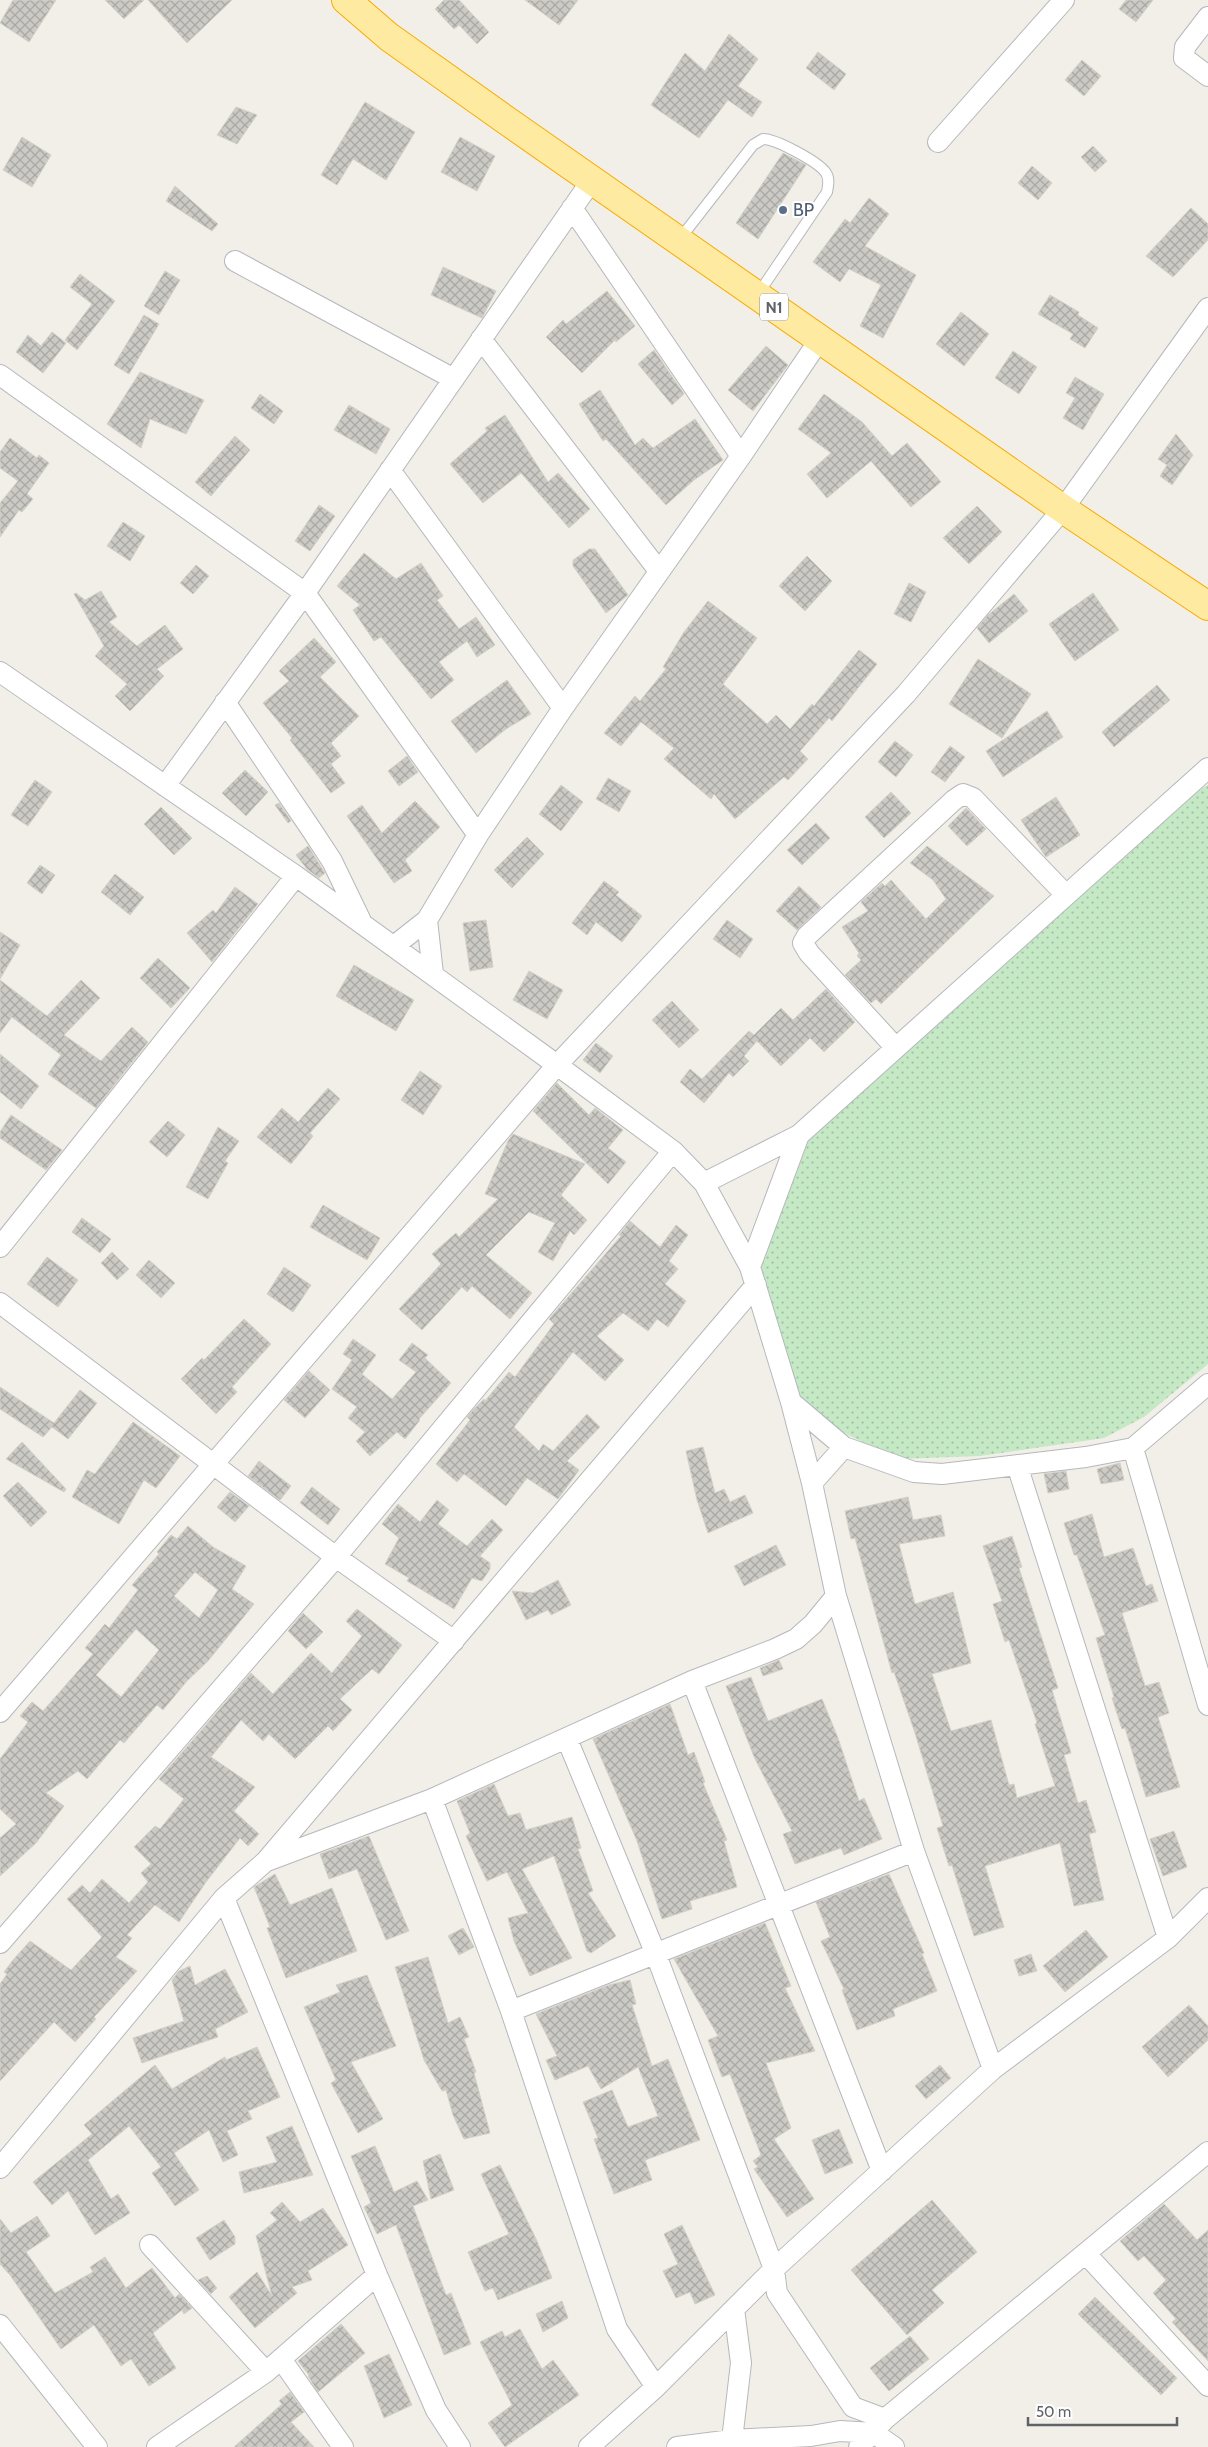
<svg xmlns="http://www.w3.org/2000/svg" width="1208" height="2447" viewBox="0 0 1208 2447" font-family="Cabin,sans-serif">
	<defs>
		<pattern id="grass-dots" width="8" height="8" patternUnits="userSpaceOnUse" patternTransform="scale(1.25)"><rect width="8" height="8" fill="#c5e8c5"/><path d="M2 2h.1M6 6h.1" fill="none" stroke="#a3c0a4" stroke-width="1.8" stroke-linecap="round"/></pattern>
		<pattern id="building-cross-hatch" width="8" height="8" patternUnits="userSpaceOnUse" patternTransform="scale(1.25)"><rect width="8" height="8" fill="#cccac5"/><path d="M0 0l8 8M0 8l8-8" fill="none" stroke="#a9a8a4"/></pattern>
	</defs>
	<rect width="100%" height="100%" fill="#f1efe8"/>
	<path fill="url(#grass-dots)" d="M1208,785V1364L1144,1417L1104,1438L980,1456L896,1459L825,1423L796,1394L760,1267L805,1139L1185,798Z"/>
	<path fill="url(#building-cross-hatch)" stroke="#d6d1c6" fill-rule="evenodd" d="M13,0H56L29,42L0,23Z
		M105,0H144L124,19Z
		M148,0H232L187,43Z
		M444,0H459L489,32L477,44L459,25L454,29L435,9Z
		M525,0H578L559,25Z
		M1126,0H1153L1136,22L1119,9Z
		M729,34L758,59L738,86L762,102L752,117L728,100L699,138L651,105L685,53L705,71Z
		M818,52L846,74L834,90L806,68Z
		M1082,60L1101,76L1084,96L1065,80Z
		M365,102L415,132L386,180L353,159L337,185L321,175Z
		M236,107L257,115L237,144L217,135Z
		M22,137L51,155L32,187L3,170Z
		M460,137L495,156L477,191L441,172Z
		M1093,146L1107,161L1095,172L1081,157Z
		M783,153L806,165L758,239L736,223Z
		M1032,166L1052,183L1038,200L1018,183Z
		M175,186L218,224L212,231L166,201Z
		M869,198L889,214L865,246L916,275L883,338L860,326L881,285L849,269L840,282L813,262L845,219L850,223Z
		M1191,208L1208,224V240L1173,277L1146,256Z
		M443,267L496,291L482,318L431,295Z
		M165,271L180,280L159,315L144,306Z
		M80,274L115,301L77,350L65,340L92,304L70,287Z
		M607,291L635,326L616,342L615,340L582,373L546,337L563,320L566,324Z
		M1050,295L1079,312L1078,315L1098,328L1085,348L1070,339L1073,334L1038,314Z
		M961,312L989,334L964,366L936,344Z
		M144,315L159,324L129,374L114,365Z
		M52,332L66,343L43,373L16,352L28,335L41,346Z
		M766,346L788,365L753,411L728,390Z
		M654,350L684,394L672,405L638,364Z
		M1013,351L1037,367L1019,394L995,378Z
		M140,372L204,400L186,434L150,419L141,448L107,424Z
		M1075,377L1104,394L1083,430L1063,418L1075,398L1066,393Z
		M600,390L635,445L643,438L653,448L695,419L723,460L694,480L666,505L606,439L603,441L579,404Z
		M260,394L283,411L274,424L251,408Z
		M824,394L862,422L892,456L907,443L941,482L911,507L871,461L827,498L807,474L831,453L798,429Z
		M349,405L390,429L376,454L334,430Z
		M505,415L548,482L558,473L590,509L569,528L521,473L483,503L450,464L487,431L485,428Z
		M1176,434L1193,455L1172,485L1160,476L1167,465L1158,459Z
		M235,436L250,450L211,496L195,482Z
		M10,438L37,458L39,455L49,463L27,494L33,499L22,512L19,510L0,537V503L18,481L0,468V452Z
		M319,505L335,516L310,551L295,541Z
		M977,506L1002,532L969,564L943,538Z
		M123,522L145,536L130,561L107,546Z
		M589,549H595L628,595L606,613L573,566V560Z
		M364,553L396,579L421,563L443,596L437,600L459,629L476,617L495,645L477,657L467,641L439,662L454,680L431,699L381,637L374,641L353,610L360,605L337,586Z
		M807,556L832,581L805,611L779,586Z
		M196,565L209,576L193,594L180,583Z
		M909,583L926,592L911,622L894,614Z
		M101,591L117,617L109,622L137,646L165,625L183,649L157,669L164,676L130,711L115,696L127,684L95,656L104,646L74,594L76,593L85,600Z
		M1093,593L1119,630L1075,661L1049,624Z
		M1014,594L1028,611L989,643L977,628L988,615Z
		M708,601L757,638L723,684L767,724L776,715L790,729L812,704L814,706L859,650L877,664L832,721L829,718L800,751L808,759L788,780L784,777L735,819L714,794L711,799L664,759L674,748L641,722L621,746L604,733L635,696L640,701L666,669L663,667L684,632Z
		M314,638L336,662L320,677L359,716L331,743L341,756L331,764L345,783L331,793L290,740L292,738L263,703L289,681L279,671Z
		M978,659L1031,694L1002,738L949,704Z
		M507,680L531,714L506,729L476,753L451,721Z
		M1157,685L1170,700L1114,747L1102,732Z
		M1047,711L1063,737L1003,777L986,751Z
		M895,741L913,755L896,777L878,762Z
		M950,746L965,757L945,782L931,772Z
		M407,756L418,772L399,786L388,771Z
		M245,770L268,792L246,816L222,793Z
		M608,778L631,791L619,812L596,799Z
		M35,780L52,792L28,826L11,815Z
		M561,785L583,802L561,831L539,814Z
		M891,792L911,813L884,838L865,817Z
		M1056,797L1080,835L1046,857L1021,820Z
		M415,801L440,827L405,860L412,871L394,883L347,816L362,805L382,833Z
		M279,803L291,821L288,823L275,805Z
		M161,807L192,838L174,855L144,824Z
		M966,808L986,829L967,846L948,826Z
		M816,823L830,838L802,865L787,850Z
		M527,837L544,854L512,888L494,870Z
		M308,846L325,873L319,878L307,869L296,855Z
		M927,846L994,896L881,1004L876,999L871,1003L845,975L861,960L857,956L859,953L842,927L868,911L861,902L882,883L885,886L891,880L926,919L946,899L933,880L910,863Z
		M40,865L55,875L42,894L27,883Z
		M115,874L144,897L130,915L101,892Z
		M604,881L619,892L616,895L642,916L622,942L596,922L587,935L572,923Z
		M799,886L821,907L797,930L776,911Z
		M235,887L258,904L212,962L187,933L213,910L216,913Z
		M486,920L493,967L470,971L463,923Z
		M727,920L753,939L740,958L713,939Z
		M0,932L20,945L0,979Z
		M158,958L190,988L171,1008L140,978Z
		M354,965L414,1000L396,1031L336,996Z
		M529,971L563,990L547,1019L513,1000Z
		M0,980L47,1016L81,980L100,998L64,1035L101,1061L132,1027L148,1042L96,1108L48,1074L61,1055L12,1017L0,1033Z
		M826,989L855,1022L824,1052L810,1038L781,1066L757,1041L744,1056L749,1061L733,1077L729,1073L704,1103L680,1082L690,1069L702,1079L749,1031L754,1035L781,1008L793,1020Z
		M672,1001L699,1030L679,1048L652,1020Z
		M596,1043L613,1056L600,1073L583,1060Z
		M0,1054L39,1086L21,1109L0,1092Z
		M420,1071L442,1086L423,1115L401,1100Z
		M557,1083L589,1115L595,1108L623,1130L608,1148L626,1162L608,1184L533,1111Z
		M328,1088L340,1099L310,1133L313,1136L291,1164L257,1137L282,1108L298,1122Z
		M11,1115L62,1150L46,1170L0,1138V1132Z
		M168,1121L185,1135L167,1157L149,1142Z
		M218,1127L239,1141L225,1161L228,1163L208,1199L186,1187Z
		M513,1134L585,1164L561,1195L587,1220L574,1235L570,1231L553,1261L538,1252L555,1223L529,1212L486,1255L532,1293L510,1319L472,1286L467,1292L462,1287L422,1330L399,1309L441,1264L432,1254L456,1233L459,1237L498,1199L485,1194L508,1141Z
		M323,1205L380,1238L367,1260L310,1227Z
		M82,1218L111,1239L100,1253L72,1232Z
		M630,1221L660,1247L676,1225L688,1235L669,1261L678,1269L665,1284L686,1301L668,1327L657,1319L648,1331L623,1313L597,1336L624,1360L605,1381L573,1352L514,1427L539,1451L543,1444L553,1451L587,1414L600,1427L567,1461L579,1470L558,1499L527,1478L506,1506L464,1474L457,1482L436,1464L470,1420L467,1417L474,1409L484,1399L485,1401L509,1372L515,1377L554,1324L549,1319L621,1236L619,1235Z
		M112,1252L129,1269L117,1280L101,1263Z
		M47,1257L78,1280L58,1307L27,1284Z
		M149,1260L175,1283L161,1298L136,1275Z
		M284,1267L311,1285L293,1312L267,1294Z
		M244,1319L271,1344L232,1387L237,1392L216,1414L181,1379L202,1358L204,1360Z
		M353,1339L376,1355L362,1374L392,1399L416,1372L399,1360L412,1343L428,1355L425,1358L451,1383L419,1419L420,1420L405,1439L397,1432L370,1456L356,1441L365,1432L348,1418L357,1407L332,1389L352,1360L343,1354Z
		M309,1371L330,1390L305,1418L284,1400Z
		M0,1387L54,1423L80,1390L97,1403L68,1439L52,1427L43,1437L0,1409Z
		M133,1422L180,1456L156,1488L144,1480L119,1524L72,1497L87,1470L95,1474Z
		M22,1442L66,1489L64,1492L6,1459Z
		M703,1447L715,1493L724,1489L730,1502L745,1495L753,1513L708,1533L697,1500L686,1451Z
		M259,1461L291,1486L280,1500L248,1476Z
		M1120,1463L1124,1480L1101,1484L1097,1469Z
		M1066,1471L1069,1489L1048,1493L1044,1474Z
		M18,1482L47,1512L31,1527L3,1496Z
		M312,1487L340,1509L328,1525L300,1503Z
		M230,1492L249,1506L235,1522L217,1507Z
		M908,1497L913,1520L941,1515L945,1536L899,1544L915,1604L953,1592L971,1663L932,1674L951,1731L991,1720L1009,1785L1014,1784L1017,1798L1055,1786L1035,1724L1037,1723L1009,1640L1005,1642L993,1604L1002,1601L983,1546L1012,1536L1022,1567L1019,1568L1058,1688L1052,1690L1071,1753L1064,1755L1078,1803L1086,1800L1096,1832L1089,1834L1104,1900L1074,1906L1060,1843L985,1866L1004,1927L974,1936L952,1865L949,1866L937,1828L943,1826L915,1733L894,1672L892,1673L855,1538L851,1539L845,1511Z
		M437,1500L449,1510L438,1524L467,1546L492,1519L503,1530L480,1556L490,1563V1569L482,1581L472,1578L454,1609L407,1581L409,1578L385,1564L399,1538L382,1524L398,1504L420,1522Z
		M1092,1514L1104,1557L1133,1548L1146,1586L1152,1584L1158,1601L1122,1613L1145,1686L1159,1682L1169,1713L1158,1717L1180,1787L1146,1797L1125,1728L1122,1729L1112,1698L1114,1697L1096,1638L1105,1635L1077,1555H1074L1064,1523Z
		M188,1526L213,1547L246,1566L232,1589L254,1604L208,1661L187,1681L163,1710L157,1705L124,1743L120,1740L87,1779L78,1771L46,1793L64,1806L36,1843L0,1876V1838L16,1824L0,1809V1759L28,1722L20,1716L32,1702L43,1711L93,1654L85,1648L105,1624L109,1628L138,1590L132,1585L159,1554L157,1552L171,1535L177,1539ZM195,1572L218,1590L199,1618L174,1596ZM136,1629L159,1650L121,1697L96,1675Z
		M776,1545L786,1565L744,1586L734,1566Z
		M558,1580L571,1605L551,1615L548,1610L526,1620L512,1591L533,1593Z
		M357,1609L402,1645L379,1674L372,1669L340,1699L352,1710L333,1731L328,1726L295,1759L269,1734L263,1741L241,1720L211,1757L255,1787L234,1811L259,1834L248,1846L240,1838L206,1882L179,1922L155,1905L127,1935L132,1938L116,1957L137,1971L94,2017L96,2019L75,2042L54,2022L0,2081V1984L7,1974L4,1972L13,1960L30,1941L71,1970L102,1937L67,1899L82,1885L90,1893L102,1879L129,1903L148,1882L141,1873L151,1864L134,1847L155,1826L160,1829L184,1799L159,1779L251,1673L273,1694L311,1653L332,1673L362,1636L346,1621Z
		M303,1613L323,1632L306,1649L288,1631Z
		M779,1660L783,1669L763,1676L760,1668Z
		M751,1677L768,1721L822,1699L838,1738L859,1801L864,1798L882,1839L844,1855L841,1848L795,1864L783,1834L792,1831L755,1759L726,1686Z
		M670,1704L688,1755L694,1752L705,1782L703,1783L727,1840L724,1841L737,1887L690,1901L692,1909L662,1919L637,1841L593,1739Z
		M494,1784L508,1816L520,1813L526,1830L572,1817L581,1848L578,1849L593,1891L588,1893L616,1936L591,1953L587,1951L554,1856L522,1869L572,1958L530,1976L514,1941L508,1918L528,1913L507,1872L487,1881L466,1836L470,1833L457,1801Z
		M1174,1831L1187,1867L1163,1876L1150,1839Z
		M369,1836L409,1931L386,1940L357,1869L329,1879L320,1854Z
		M275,1874L290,1905L332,1888L357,1951L286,1978L267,1928L270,1927L254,1887Z
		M889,1874L924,1953L922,1954L937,1991L893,2009L895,2016L857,2030L842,1990L844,1989L821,1941L830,1937L816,1902Z
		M765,1923L791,1986L785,1988L815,2051L766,2063L791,2128L774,2139L814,2199L787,2217L754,2169L758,2167L753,2161L761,2155L730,2074L722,2077L708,2040L718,2036L674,1959Z
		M463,1928L474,1947L459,1955L448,1936Z
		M1086,1930L1108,1957L1065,1992L1043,1966Z
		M1031,1954L1037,1971L1019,1976L1014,1960Z
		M428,1957L448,2023L460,2017L469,2037L464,2039L476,2072L474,2073L490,2133L464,2139L453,2115L446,2090L442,2091L424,2060L395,1967Z
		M190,1966L195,1985L225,1969L248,2012L215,2029L218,2037L142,2063L133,2038L184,2021L172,1980L179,1971Z
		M367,1975L396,2046L351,2062L383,2119L358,2133L331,2083L336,2080L304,2007L340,1992L336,1985Z
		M630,1980L636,2004L632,2005L652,2066L668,2059L700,2140L645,2160L652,2180L614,2194L594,2139L598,2138L583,2102L612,2090L628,2127L658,2116L638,2067L601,2089L588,2066L555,2080L546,2060L557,2056L536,2014L609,1985Z
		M1189,2005L1208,2026V2040L1168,2077L1142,2047Z
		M257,2047L280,2097L248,2111L252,2119L227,2131L238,2155L223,2162L209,2130L174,2153L199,2190L175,2206L152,2173L161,2167L129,2126L88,2160L111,2199L118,2194L130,2213L95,2235L68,2191L52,2205L33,2182L92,2134L84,2125L155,2065L172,2089L225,2057L226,2060Z
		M940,2065L951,2078L926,2099L915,2086Z
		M292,2126L313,2175L244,2193L239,2172L277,2162L266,2137Z
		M839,2129L853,2163L825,2174L812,2140Z
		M375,2146L394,2192L417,2181L428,2200L413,2206L446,2295L451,2293L471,2344L444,2355L396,2225L377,2234L364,2207L371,2203L351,2156Z
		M440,2154L454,2190L431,2199L423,2161Z
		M500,2165L537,2241L552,2278L498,2300L493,2288L485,2291L468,2252L509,2234L481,2174Z
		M932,2200L977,2252L932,2290L944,2303L907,2335L851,2270Z
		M282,2202L300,2222L323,2208L348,2245L308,2271L312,2280L292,2287L297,2293L255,2328L229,2297L257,2272L272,2296L256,2236L277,2220L270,2213Z
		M1164,2204L1197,2240L1208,2230V2361L1172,2322L1176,2319L1153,2293L1166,2280L1144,2256L1138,2261L1120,2241Z
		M37,2216L50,2236L26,2252L55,2293L93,2272L90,2267L105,2257L126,2288L152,2268L175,2298L179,2294L192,2308L184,2314L182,2310L153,2333L176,2368L149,2386L131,2359L121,2366L94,2325L61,2349L10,2275L0,2264V2219L11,2233Z
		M224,2220L235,2237V2244L210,2260L196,2238Z
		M682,2225L715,2295L695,2304L690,2292L676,2298L663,2271L678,2264L664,2234Z
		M207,2276L217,2288L211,2294L198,2280Z
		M1095,2297L1177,2378L1161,2395L1078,2314Z
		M562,2301L568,2318L543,2332L536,2314Z
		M341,2324L365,2353L318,2392L308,2376L309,2375L298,2361Z
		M520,2329L542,2369L553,2360L579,2395L505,2447L488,2423L512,2405L480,2342L502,2331L505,2337Z
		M910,2336L929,2359L889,2391L870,2368Z
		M389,2354L412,2405L384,2418L364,2366Z
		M290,2392L304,2412L291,2422L314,2447H234L282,2404L279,2401Z"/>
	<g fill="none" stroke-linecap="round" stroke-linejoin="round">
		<defs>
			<path id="service" d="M679,240L753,145L763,139C776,139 819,162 826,173C830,179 828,186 827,192L758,294"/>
			<path id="minor" d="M1208,17L1185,47L1184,58L1208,76
				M938,142L1064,0
				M572,208L741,456
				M235,261L454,379
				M481,339L659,571
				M0,375L305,593L478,835
				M390,470L563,708
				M0,672L296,876L557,1065L673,1151L704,1183L750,1267L791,1402L812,1483L836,1596L914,1851L993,2069
				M225,702L313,832L332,861L361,921
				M165,786L305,593L592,180
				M427,920L433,974
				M394,946L427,920L478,835L563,708L741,456L820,339
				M896,1048L809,953L803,943L807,936L954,800L963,794L973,798L1066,895
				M704,1183L799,1135L1208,768
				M0,1247L296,876
				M750,1267L799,1135
				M0,1303L336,1557L454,1641
				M1208,1384L1133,1448L1208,1705
				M791,1402L844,1447L914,1472L942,1474L1086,1457L1133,1448
				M1017,1465L1168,1938
				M812,1483L844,1447
				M692,1681L882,2171
				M0,1712L557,1065L906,694L1063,509L1208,308
				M567,1739L655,1952L774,2269L777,2293L853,2407L885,2419L859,2447
				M432,1799L511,2011L617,2329L656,2387
				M267,1861L432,1799L692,1681L775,1649L796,1639L813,1624L836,1596
				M224,1898L377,2275L436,2410L460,2447
				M0,1943L336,1557L673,1151
				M511,2011L914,1851
				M0,2168L224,1898L266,1861L756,1285
				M150,2245L266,2372
				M1086,2254L1208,2386
				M734,2309L741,2363L732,2440L735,2447
				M0,2325L97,2447
				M281,2359L343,2447
				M885,2419L1208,2152
				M157,2447L266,2372L377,2275
				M589,2447L656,2387L774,2269L993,2069L1168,1938L1208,1898
				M677,2447L732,2440L811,2436L840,2431L874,2433L894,2447"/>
			<path id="trunk" d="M346,0L389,37L510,123L1063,509L1208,606"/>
		</defs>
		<use href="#service" stroke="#b5b8bc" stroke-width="12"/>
		<use href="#minor" stroke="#b5b8bc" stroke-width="22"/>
		<use href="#trunk" stroke="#f9ab00" stroke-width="30"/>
		<use href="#service" stroke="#fff" stroke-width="10"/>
		<use href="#minor" stroke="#fff" stroke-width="20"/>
		<use href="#trunk" stroke="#feeaa1" stroke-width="28"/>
	</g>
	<circle fill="#5c6f8a" stroke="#fff" stroke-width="2" cx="783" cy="210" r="5"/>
	<g text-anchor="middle" stroke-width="4" stroke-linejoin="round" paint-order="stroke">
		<rect fill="#fff" stroke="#8f9295" stroke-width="1" x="760" y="293.5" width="28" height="27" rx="4"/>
		<g font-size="16" font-weight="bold" fill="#5f6368">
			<text x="774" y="313">N1</text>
		</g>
		<g font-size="18" fill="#4e5e75" stroke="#fff" text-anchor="start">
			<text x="793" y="216">BP</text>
		</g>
	</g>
	<path d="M1028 2417v8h149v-8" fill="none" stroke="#5f6368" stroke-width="2.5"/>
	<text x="1036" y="2417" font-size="15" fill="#5f6368" stroke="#ffffff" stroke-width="4" paint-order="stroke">50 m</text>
</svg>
